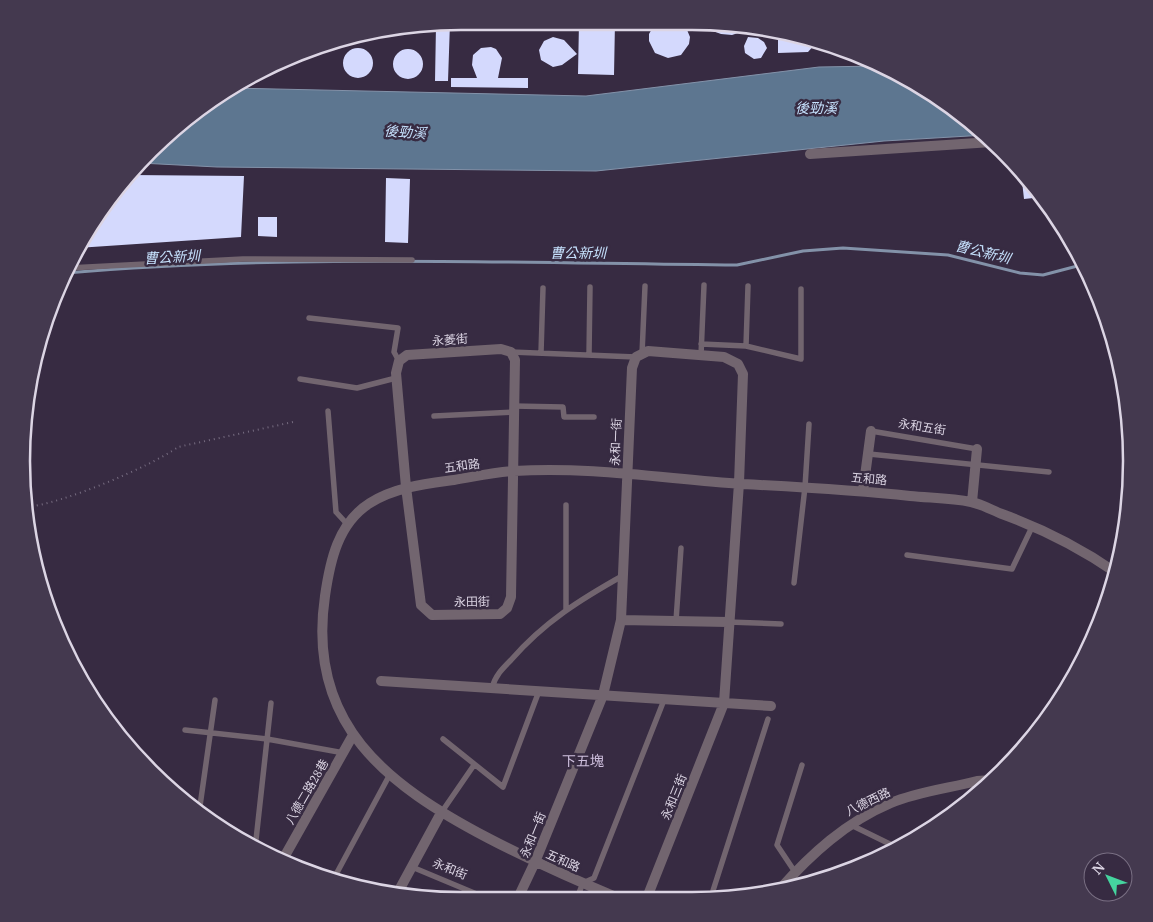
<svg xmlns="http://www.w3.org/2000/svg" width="1153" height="922" viewBox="0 0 1153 922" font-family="'PT Serif','Noto Sans TC',serif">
	<rect width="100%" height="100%" fill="#372b42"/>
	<path fill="#5d7690" stroke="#8392a9" d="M878,66L986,135L884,141L596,171L217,167L140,163L150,150L231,88L586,96L819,67Z"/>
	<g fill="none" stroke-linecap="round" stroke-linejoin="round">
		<path stroke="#8392a9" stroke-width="3" d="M66,273C288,254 514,263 737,265L803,251L843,248L948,255L1020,273L1043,275L1085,264"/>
	</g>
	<path fill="#d4d9fd" d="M579,22H615L614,75L578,74Z
		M656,22H682L685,25L690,37L689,44L681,55L668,58L655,53L649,41V34Z
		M701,22H721L750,29L732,35L721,34L710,30Z
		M450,23L448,81H435L436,25Z
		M778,35L815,44L808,52L778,53Z
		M553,37L564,40L577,54L562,65L553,67L541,60L539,50L544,41Z
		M748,37L758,38L764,42L767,48L761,58L754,59L745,53L744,46Z
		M491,47L496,49L502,58L498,78H528V88L451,87V78H477L472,65L473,55L481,48Z
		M343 63a15 15 0 1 1 30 0a15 15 0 1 1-30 0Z
		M393 64a15 15 0 1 1 30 0a15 15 0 1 1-30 0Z
		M1021,172L1041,193L1043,197L1024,199Z
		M131,175L244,176L241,237L77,248Z
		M386,178L410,179L408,243L385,242Z
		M258,217H277V237L258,236Z"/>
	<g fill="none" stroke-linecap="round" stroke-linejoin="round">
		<path stroke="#766c80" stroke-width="2" stroke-dasharray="1 4" stroke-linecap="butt" d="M27,507C61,504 150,467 178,447L293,422"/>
		<path stroke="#72656f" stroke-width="5.5" d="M68,268L243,259L412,260
			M309,318L398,328L394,352L399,361
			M701,344L746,346L801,359V289
			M746,346L748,286
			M511,352L636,357
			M541,353L543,288
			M642,354L645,286
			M589,355L590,287
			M701,355L704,285
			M300,379L357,388L396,378
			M1121,397H1125
			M513,406L563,407L564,417H594
			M328,411L336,512L347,524
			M434,416L513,412
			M871,431L977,449
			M869,454L1049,472
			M907,555L1012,569L1033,525
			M794,583L805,487L809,424
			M566,610V505
			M676,621L681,548
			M728,622L781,624
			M492,688C495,676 502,669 511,660C544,622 581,599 624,575
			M185,730L267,739L344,753
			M443,739L503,787L539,691
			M199,813L215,700
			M441,813L474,765
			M851,825L898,848
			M255,849L271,703
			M412,867L479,895
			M795,872L777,845L802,765
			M333,880L389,776
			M786,883L792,888
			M576,900L583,883L594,878L664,700
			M710,900L768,719"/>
		<path stroke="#72656f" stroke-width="10" d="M810,154L992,142
			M501,349L511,352L515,360L511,597L507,608L500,614L432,615L421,605L406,487L396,373L399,361L407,355Z
			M863,491L871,431
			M972,502L977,449
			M621,620L728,622
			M381,681L771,706
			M282,861L353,735
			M779,890C811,854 846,822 891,803C916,792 950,788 977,781L992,780
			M397,894L441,813
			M517,900L535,862L603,695L621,620L632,368L636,357L648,351L724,357L738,364L743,374L739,483L724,703L646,900
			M623,900C577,881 532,861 488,838C387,785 306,724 325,596C330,561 338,523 370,503C396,487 425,484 454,480C473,477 494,472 514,471C589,466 667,479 742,484C798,487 854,490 910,496C930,498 951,498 971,502C981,504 992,510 1002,514C1043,529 1079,547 1115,572"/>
	</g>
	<g text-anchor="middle" stroke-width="5" stroke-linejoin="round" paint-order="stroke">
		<g font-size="12" fill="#dcd5e4" stroke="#372b42">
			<text transform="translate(450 340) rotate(-4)" y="4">永菱街</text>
			<text transform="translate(922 427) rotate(9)" y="4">永和五街</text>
			<text transform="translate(616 442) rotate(-88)" y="4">永和一街</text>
			<text transform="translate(462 466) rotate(-8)" y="4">五和路</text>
			<text transform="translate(869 479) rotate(5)" y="4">五和路</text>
			<text transform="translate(472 602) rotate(-1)" y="4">永田街</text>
			<text transform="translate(307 792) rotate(-60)" y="4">八德二路28巷</text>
			<text transform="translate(674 797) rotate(-68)" y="4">永和三街</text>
			<text transform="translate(868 802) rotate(-26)" y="4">八德西路</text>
			<text transform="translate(533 835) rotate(-68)" y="4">永和一街</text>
			<text transform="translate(563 861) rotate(24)" y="4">五和路</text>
			<text transform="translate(450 869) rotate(22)" y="4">永和街</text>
		</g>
		<g font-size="14" font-style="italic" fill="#c5e0fc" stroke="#372b42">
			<text x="816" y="113">後勁溪</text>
			<text transform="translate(405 132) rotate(4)" y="5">後勁溪</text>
			<text transform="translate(983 252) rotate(14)" y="5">曹公新圳</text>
			<text x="578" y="258">曹公新圳</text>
			<text transform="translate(172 257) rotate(-3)" y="5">曹公新圳</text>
		</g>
		<g font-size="14" fill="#cebfdd" stroke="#372b42">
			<text x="583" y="766">下五塊</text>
		</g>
	</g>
	<path d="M0 0H1153V922H0ZM461 30H692A431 431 0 0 1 1123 461V461A431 431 0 0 1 692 892H461A431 431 0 0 1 30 461V461A431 431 0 0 1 461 30Z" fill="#44394f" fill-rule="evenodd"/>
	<path fill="none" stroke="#dcd5e4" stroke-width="2.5" d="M461 30H692A431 431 0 0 1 1123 461V461A431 431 0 0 1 692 892H461A431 431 0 0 1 30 461V461A431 431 0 0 1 461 30Z"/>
	<g transform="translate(1108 877) rotate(312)"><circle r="24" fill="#372b42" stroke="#796f83"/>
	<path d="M0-4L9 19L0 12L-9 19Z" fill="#45d49f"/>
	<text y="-8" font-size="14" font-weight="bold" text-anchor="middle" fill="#dcd5e4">N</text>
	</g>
</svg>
